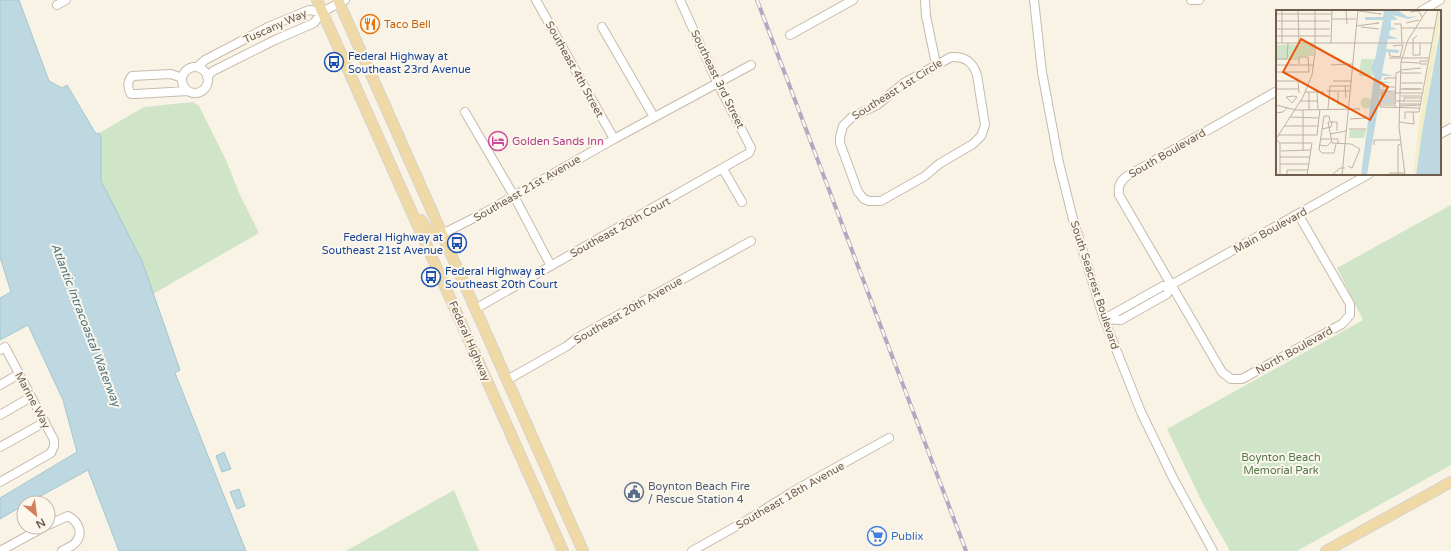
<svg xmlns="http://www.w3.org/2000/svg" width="1451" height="551" viewBox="0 0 1451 551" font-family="'Varela Round',sans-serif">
	<rect width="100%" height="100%" fill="#f9f3e6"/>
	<path fill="#d0e5c7" d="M193,102L199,106L226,160L239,193L259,233L153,294L142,261L101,181V137L99,133L144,107Z
		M1451,205V465L1297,551H1230L1201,500L1167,429L1363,320L1337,268Z
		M454,490L479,551H346Z"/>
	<path fill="#bdd8e0" stroke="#a5c6d0" d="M0,0H19L49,81L62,88L67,85L96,134L99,133L101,137V181L142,261L180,370L175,373L246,551H119L88,470L28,503H24V505L0,519V498L77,452L63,400L28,325L0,340V298L11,292L0,257Z
		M224,452L231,469L222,472L216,456Z
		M239,489L245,506L237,509L230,492Z"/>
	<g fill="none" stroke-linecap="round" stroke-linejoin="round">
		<defs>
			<path id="minor" d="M536,0L614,139
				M925,0L926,16L936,64
				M1034,0L1042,72L1059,163L1073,219L1104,319L1141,412L1173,478L1213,551
				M1191,0H1199
				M57,5L66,0
				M1421,11L1440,0
				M602,27L654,117
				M790,35L853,0
				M951,57C965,56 973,62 977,75L985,125L981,136L973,144L939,164L925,176L881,201H869L864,199L858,192L840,143V137L843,126L852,117L877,105L904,83Z
				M197,67L205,60L268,27L309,10L322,12
				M182 80a13 13 0 1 1 26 0a13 13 0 1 1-26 0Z
				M207,77L213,71L275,40L314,23L322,12L345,0
				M182,78L171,74L132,76C127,82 127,87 131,94H136L188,91
				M1277,91L1127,176C1120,181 1118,186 1119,195L1222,372L1231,379H1242L1342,324L1350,315V304L1298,214
				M465,112L514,196L551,266
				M1440,134L1451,128
				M723,169L742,202
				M442,234L484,213L614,139L751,65
				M475,309L749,153L751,148L717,82L680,0
				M1104,319L1163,286L1171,285L1369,174
				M1105,319L1121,320L1167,294L1171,285
				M0,350L5,347L54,440V446L51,453L0,482
				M507,380L567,346L577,338L751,241
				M0,385L19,374
				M0,415L31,397
				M0,447L45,422
				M48,525L68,516C79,522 85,535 73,545C70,547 65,549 62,551
				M0,551L44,527
				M692,551L749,519L799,488L889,438"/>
			<path id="major" d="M317,0L563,551
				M338,0L583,551
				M421,220C426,230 431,234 442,234
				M1326,551L1451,482"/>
		</defs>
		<use href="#minor" stroke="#c7baac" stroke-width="10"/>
		<use href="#major" stroke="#d7d2cd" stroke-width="12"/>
		<use href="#minor" stroke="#fff" stroke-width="8"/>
		<use href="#major" stroke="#efdaa7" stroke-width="10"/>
		<defs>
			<path id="rail" d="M757,0L966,551"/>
		</defs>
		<use href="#rail" stroke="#b7a6c1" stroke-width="4"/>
		<use href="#rail" stroke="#fcf7ec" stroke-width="2.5" stroke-dasharray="8" stroke-linecap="butt"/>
	</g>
	<defs>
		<symbol id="restaurant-ring" viewBox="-11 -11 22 22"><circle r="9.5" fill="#fcf7ec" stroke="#e8710a" stroke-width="1.5"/><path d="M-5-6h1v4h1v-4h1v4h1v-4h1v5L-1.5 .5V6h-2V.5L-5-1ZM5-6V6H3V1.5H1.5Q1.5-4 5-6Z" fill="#e8710a"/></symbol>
		<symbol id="bus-ring" viewBox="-11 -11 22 22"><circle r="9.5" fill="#fcf7ec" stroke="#1a4fb4" stroke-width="1.5"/><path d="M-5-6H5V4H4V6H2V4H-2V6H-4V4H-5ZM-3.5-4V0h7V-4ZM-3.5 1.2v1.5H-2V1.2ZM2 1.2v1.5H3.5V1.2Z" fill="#1a4fb4"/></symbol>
		<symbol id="hotel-ring" viewBox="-11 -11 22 22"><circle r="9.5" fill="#fcf7ec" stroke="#d1479c" stroke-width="1.5"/><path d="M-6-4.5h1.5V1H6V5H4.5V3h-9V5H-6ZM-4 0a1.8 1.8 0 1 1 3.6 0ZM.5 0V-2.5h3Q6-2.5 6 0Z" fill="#d1479c"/></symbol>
		<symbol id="civic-ring" viewBox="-11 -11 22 22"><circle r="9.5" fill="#fcf7ec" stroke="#5c6f8a" stroke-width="1.5"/><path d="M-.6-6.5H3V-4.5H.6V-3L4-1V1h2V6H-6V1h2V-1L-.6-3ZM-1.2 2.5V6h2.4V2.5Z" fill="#5c6f8a"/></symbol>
		<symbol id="supermarket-ring" viewBox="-11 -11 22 22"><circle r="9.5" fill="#fcf7ec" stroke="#3f7fe0" stroke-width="1.5"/><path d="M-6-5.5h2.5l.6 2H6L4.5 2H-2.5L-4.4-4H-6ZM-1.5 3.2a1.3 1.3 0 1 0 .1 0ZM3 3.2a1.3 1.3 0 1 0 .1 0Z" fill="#3f7fe0"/></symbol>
	</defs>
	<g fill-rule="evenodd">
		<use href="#restaurant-ring" x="359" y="13" width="22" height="22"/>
		<use href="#bus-ring" x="323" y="51" width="22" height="22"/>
		<use href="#hotel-ring" x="487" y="130" width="22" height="22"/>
		<use href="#bus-ring" x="446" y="232" width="22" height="22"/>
		<use href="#bus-ring" x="420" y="266" width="22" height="22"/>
		<use href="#civic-ring" x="623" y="481" width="22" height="22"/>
		<use href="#supermarket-ring" x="866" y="525" width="22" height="22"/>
	</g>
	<g text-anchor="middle" stroke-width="4" stroke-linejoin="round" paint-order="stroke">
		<g font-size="11" fill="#c56008" stroke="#fcf7ec" text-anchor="start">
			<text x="384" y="28">Taco Bell</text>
		</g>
		<g font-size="11" fill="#6f5d4e" stroke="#fcf7ec">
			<text transform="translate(275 26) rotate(-24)" y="4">Tuscany Way</text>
			<text transform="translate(575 69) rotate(61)" y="4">Southeast 4th Street</text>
			<text transform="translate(718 79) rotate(64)" y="4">Southeast 3rd Street</text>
			<text transform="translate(897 89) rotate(-32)" y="4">Southeast 1st Circle</text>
			<text transform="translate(1167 153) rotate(-30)" y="4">South Boulevard</text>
			<text transform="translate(527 188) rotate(-30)" y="4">Southeast 21st Avenue</text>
			<text transform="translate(620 227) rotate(-29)" y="4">Southeast 20th Court</text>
			<text transform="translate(1270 230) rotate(-29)" y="4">Main Boulevard</text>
			<text transform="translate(1095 285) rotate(72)" y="4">South Seacrest Boulevard</text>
			<text transform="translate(628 310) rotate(-30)" y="4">Southeast 20th Avenue</text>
			<text transform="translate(470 341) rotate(66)" y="4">Federal Highway</text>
			<text transform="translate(1294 350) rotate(-29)" y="4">North Boulevard</text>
			<text transform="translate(33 400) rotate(62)" y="4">Marine Way</text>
			<text transform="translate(790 495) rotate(-30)" y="4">Southeast 18th Avenue</text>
		</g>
		<g font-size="11" fill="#164399" stroke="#fcf7ec" text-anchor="start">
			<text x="348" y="60">Federal Highway at<tspan x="348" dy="13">Southeast 23rd Avenue</tspan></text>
			<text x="443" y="241" text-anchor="end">Federal Highway at<tspan x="443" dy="13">Southeast 21st Avenue</tspan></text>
			<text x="445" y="275">Federal Highway at<tspan x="445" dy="13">Southeast 20th Court</tspan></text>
		</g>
		<g font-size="11" fill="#b23c85" stroke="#fcf7ec" text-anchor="start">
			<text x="512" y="145">Golden Sands Inn</text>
		</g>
		<g font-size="11" fill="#55794b" stroke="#fcf7ec">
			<text x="1281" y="461">Boynton Beach<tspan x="1281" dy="13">Memorial Park</tspan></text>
		</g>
		<g font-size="11" fill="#4e5e75" stroke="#fcf7ec" text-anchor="start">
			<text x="648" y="490">Boynton Beach Fire<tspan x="648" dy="13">/ Rescue Station 4</tspan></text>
		</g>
		<g font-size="11" fill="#366cbe" stroke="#fcf7ec" text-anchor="start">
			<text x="891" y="540">Publix</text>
		</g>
		<g font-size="12" font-style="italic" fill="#4f7886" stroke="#fcf7ec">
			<text transform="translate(86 325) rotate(69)" y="4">Atlantic Intracoastal Waterway</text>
		</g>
	</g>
	<g transform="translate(1276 10)">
		<rect width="165" height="165" fill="#f9f3e6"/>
		<path d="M38,34V46H23V50H0V35ZM85,49H99L96,53L97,66H83ZM84.5 93a5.5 5.5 0 1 1 11 0a5.5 5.5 0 1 1-11 0ZM74,120H90L88,128H73Z" fill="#d0e5c7"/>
		<path d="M163,0L165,6L139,165H137L144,106Z" fill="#f4eec5"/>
		<path d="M108,0L123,1L132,7L142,6L132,9L117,5L122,10H115V17L122,19L114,20L113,25L122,29H112L110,39L123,40L122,43L110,42L106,63L118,66H106L105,71L118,73H105L104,79L117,80L104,81L103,90H118V92H103L91,165H85L98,66L95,57L99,49L107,10H89V7H107ZM165,15V165H140L146,122Z" fill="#bdd8e0"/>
		<path fill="none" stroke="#beb2a4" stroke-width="1" d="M6,0V33M22,0L23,33M70,0L71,14M83,1L105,4H103M134,2L143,1L146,7M0,4H56M56,9H80M0,11H54M130,13L143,10M118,14H125L126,33M80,16L103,13H101M85,17L103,19M125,18H159M0,19H54M0,26H54M141,26L137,29V45H144V33M0,33H54M53,33H131M55,33L56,0M132,33H156M113,42L114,46L124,47L127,35L117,36M113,48H153M0,49H11L12,33M125,52L143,53M151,54H144V51H152M0,55H38M55,55L77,54M125,60L145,58M0,62H33L32,47H23V54M125,63H145M109,70V68H120M0,71H22L23,83M57,71H76M125,73H147M107,75V77H119M69,76L70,88M0,79H23M124,79H146M126,79H144M51,81H74M29,82H48M33,82V100M41,82L42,99M62,82V95M105,83H146M105,85H119M125,86H145M10,87L18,86L21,87L16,93ZM105,87H119M119,89H105V82L119,81M24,91H41M119,91H144M128,91V88H145M119,93H104V97L143,98M124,94H144M0,95L20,100L84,99M104,95H118M123,96L144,95M119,97L120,63L125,61M52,99L54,76H75M27,100V141M0,103L7,102L12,97M14,107L43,108M74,109L90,108M129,109V102H143L162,0M54,111L53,106H48L43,140L46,143H58L60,134M123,112L138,114L137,102M8,116H42M46,119L55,117L56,111M73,119H90M61,121V112H52L56,133L75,134M54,124L70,121M2,125H41L44,99M0,129L27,87L36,65L39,43V0M0,129L4,133H36L31,165M44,129H62V134M43,135L51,136L55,132M98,135V130H125M5,141L35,140M4,147H34M4,154H33M72,156L76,158L84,139L75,134M113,163H129M4,165V133M11,165V160H32M56,165L64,158H69M66,165L82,0M122,165V135L125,134M129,165L123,117L125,52L132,30L151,0"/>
		<path fill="#e8590c" fill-opacity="0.15" stroke="#e8590c" stroke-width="2" d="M25,29L112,77L94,110L7,62Z"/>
		<rect width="165" height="165" fill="none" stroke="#6f5d4e" stroke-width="2"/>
	</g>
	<g transform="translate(36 515) rotate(151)"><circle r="19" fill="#fcf7ec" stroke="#c4b9ad"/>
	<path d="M0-3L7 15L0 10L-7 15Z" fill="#d3805c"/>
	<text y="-6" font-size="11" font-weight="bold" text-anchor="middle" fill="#6f5d4e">N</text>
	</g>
</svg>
